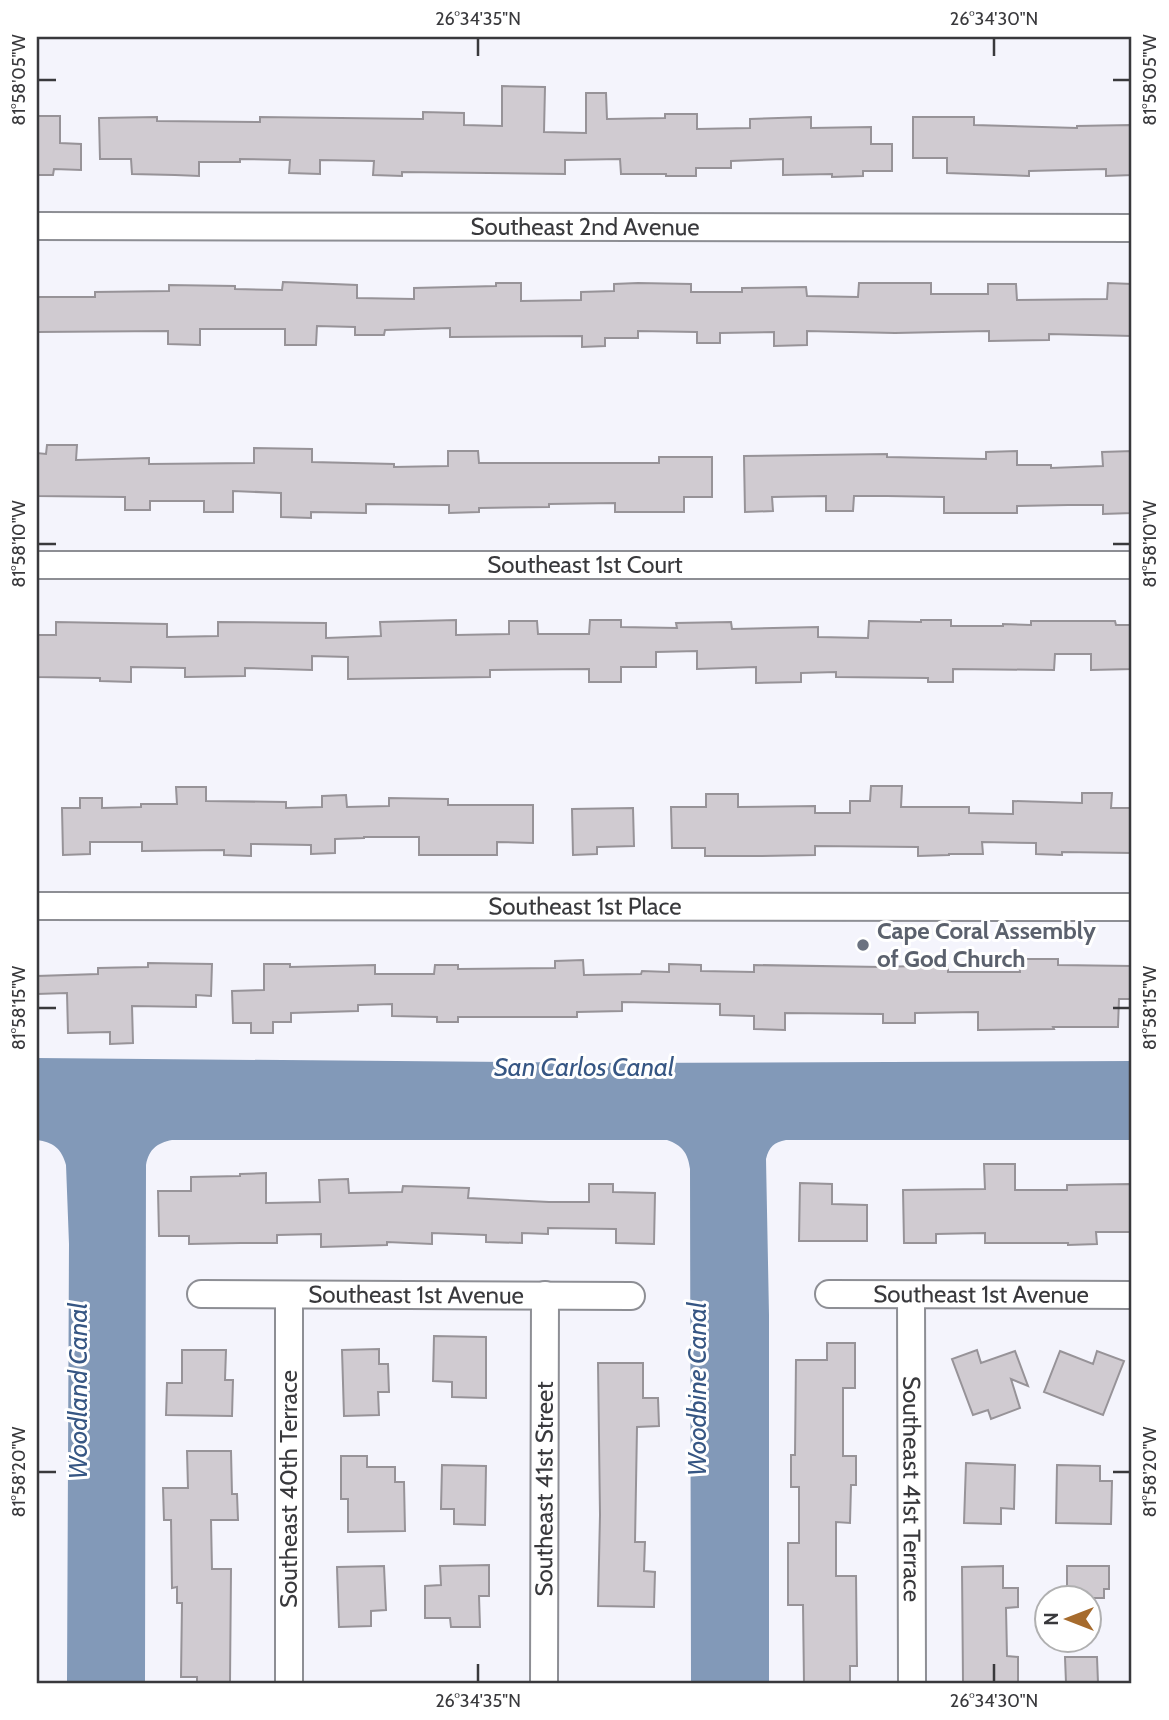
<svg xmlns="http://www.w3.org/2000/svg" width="1169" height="1720" viewBox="0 0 1169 1720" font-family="Cabin,sans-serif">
	<rect width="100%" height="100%" fill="#f4f4fc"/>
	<path fill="#8299b8" d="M37,1058L621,1063L1132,1061V1140H786C774,1142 769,1147 766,1159L769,1315V1683H691L690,1169C688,1153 682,1145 667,1140H172C157,1143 149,1149 146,1165L145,1683H67L69,1244L66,1165C62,1149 53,1142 37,1140Z"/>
	<path fill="#d0cbd1" stroke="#979398" stroke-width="2" d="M502,86L545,87L544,132L586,133V93H606L607,119L665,118V114H697V129L750,128V119L811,117V128L871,127V144H892V171H863V176L832,177V174L783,175V159L731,161V168H696V176H666V174H621L620,159L565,160V174L402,172V176L373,175L374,161L320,160V174L289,173L290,160L240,159V162H199V176L175,175L132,174L131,159H100L99,118L157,117V121L260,122V117L423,119V112L464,113V125L502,126Z
		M37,116H60V143L81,144V170L54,169L53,175H37Z
		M913,117H974V125L1077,128V126L1130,125V143H1132V175L1106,176V169L1029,171V176L947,173V158H913Z
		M283,282L357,285V298L414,299V288L496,286V283H521V301L581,300V292L614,291V284L638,283L691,284V292H742V288L806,287L807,296L858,297L859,283H931V294H988V284H1016L1017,300L1107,299L1108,283L1132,284V336L1049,334V340L989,341V331L895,333L807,331V345L774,346V332L720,333V343H697V332L638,331V338H605V346L582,347V336L450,337V328L385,330L384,335H355V327L317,326L316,345H285V329H200V345L168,344V331L37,332V297H95V292L169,291V285L235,286V289L282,290Z
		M47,445H77L76,460L149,458V464L254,463V448L312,449V462L394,464V467L448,466V451H478L479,463H659V457H712V497H684V512H615V503L549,504V507L479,508V512L449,513V505L366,504V513L311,512V518L281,517V493L233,491V512H204V501H150V510H125V497L37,496V453L46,454Z
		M1017,451V465H1051V468L1103,466L1102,452L1132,451V513L1103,514V505H1068L1017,506V513H944V497L887,496H854L853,511H826V496L772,497L773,511L745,512L744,456L887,454V457L986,459V452Z
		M456,620V635L509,634V621H537L538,634H589L590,620H621V627L677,628L676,623L731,622L732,629L818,627V637L868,638L869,621L921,622V620H951V626H1003V624L1031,625V621H1115L1116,625H1132V669L1091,670V654H1055L1054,670L953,669V682H928V678L836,677V672L801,673V682L756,683V667L697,669V651L656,652V667H621V682H589V669L490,670V677L348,679V657L312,656V670L245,668V676L185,677V668L131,667V682L100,681V678L37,677V635H56V622L167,624V637L218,636V622L326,623V638L381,636L380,622Z
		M871,786H902L901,807H969V813L1013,814V801L1082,803V793H1112L1111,808H1132V853L1062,852V855L1036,854V843L982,842L983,854H949V855L918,856V847L815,846V855L757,856H705V848H672L671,807H706V794H738V807L815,806V813H850V801H870Z
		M176,787H206V801L286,802V808L322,807V796L346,795L347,807L389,806V798L448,799V805H533V843L497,842V855H419V837H364V838L335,839V853L311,854V845L251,844V856L224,855V850L142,851V842H90V854L63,855L62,808H80V798H102V808L141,807V804H177Z
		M633,808L634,846L597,847V854L573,855L572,809Z
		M1019,959H1058V965L1132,966V999H1119L1118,1027H1053L1054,1029L978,1030V1012L915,1013V1023H883V1014L785,1013V1030L754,1029V1016L720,1015V1004L622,1002V1011L577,1012V1017H458V1022H437V1017L392,1016V1004L358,1005V1011L291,1013V1022H273V1033H251V1023H233L232,991L264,990V964H290V967L375,965V974H434L435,965H458V969L555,968V961L583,960L584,975L641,974L642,971L669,972V964L701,965V971L754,972V965L882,967L948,965V972H1020Z
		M148,963L212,964L211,996L196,995V1007L132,1006L133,1043L110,1044V1032L68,1033L67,993L37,994V976L98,974V968L148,967Z
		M984,1164H1015V1190H1067V1185L1130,1184L1131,1232H1096L1097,1244L1068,1245V1243H985V1233L936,1234V1243H904L903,1190L985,1189Z
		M266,1173V1203L320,1202L319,1180L348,1179L349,1193L402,1192L403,1186L469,1188L468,1198L549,1202H589V1184H613V1192L655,1193L654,1244L616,1243V1229L548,1228V1234L522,1233V1243L486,1242V1235L432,1233V1244L387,1242V1245L321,1247V1234L277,1235V1243H241L189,1244V1236H159L158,1191H191V1177L240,1176V1174Z
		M800,1183L832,1184V1204L867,1205V1241H799Z
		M434,1336L486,1337V1398L452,1397V1382L433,1381Z
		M827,1343H855V1388H843V1456H856V1485H851L850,1523L836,1522V1576H856L857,1666H850V1683H804L803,1605H788V1543H799V1487H791V1455H795L796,1360H827Z
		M379,1349V1364H388L389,1392H378L379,1415L344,1416L342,1350Z
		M182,1350H226L225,1380H233L232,1416L166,1415L167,1383H182Z
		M977,1350L981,1363L1015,1351L1028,1386L1011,1379L1020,1408L991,1419L988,1410L973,1415L952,1359Z
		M1060,1351L1093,1364L1097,1351L1124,1361L1103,1415L1044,1392Z
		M598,1363H643V1398H658L659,1426L637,1427L635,1542H645L644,1571L655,1572L654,1607L598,1606L600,1515Z
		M187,1451H231L232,1494H237L238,1520H211L212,1569H231L230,1683H197V1677H181L182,1603H177V1587L172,1588L171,1520H164L163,1488H188Z
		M341,1456H367V1467H395V1482H404L405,1531L348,1532V1499H341Z
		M966,1463L1015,1465L1014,1509L1001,1508V1524L964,1523Z
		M442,1465L486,1466L485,1525L454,1524V1509H441Z
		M1057,1465L1100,1466V1481H1112L1111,1524L1056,1523Z
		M489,1565V1596H479L480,1627H451L450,1618H425V1586L441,1585L440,1566Z
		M384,1566L386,1610L371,1611V1626L339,1627L337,1567Z
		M1003,1566V1588H1018V1607L1006,1608L1007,1656L1018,1657V1683H963L962,1567Z
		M1067,1566H1109V1589H1104V1598H1067Z
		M1065,1657H1097L1098,1683H1066Z"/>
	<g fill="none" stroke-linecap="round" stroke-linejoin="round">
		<defs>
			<g id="minor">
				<path id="s1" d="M37,226L1132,228"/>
				<path id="s2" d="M37,565H1132"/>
				<path id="s3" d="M37,906L1132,907"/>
				<path id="s4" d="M201,1294L631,1296"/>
				<path id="s5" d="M829,1294L1132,1295"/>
				<path id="s6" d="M911,1295L912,1683"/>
				<path d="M289,1683V1295"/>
				<path id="s7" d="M544,1683L545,1295"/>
			</g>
		</defs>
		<use href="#minor" stroke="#8d8e94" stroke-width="30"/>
		<use href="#minor" stroke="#fff" stroke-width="26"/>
	</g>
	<path fill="none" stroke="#39393c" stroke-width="2.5" d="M478,38V56M994,38V56M38,80H56M1113,80H1130M38,544H56M1113,544H1130M38,1008H56M1113,1008H1130M38,1472H56M1113,1472H1130M478,1664V1682M994,1664V1682"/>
	<circle fill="#6b7280" stroke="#fff" stroke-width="2.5" cx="863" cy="945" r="7"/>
	<g text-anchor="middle" stroke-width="6" stroke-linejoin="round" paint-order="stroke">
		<g font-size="24" fill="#39393c" stroke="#fff">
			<text dy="8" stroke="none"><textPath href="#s1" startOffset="548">Southeast 2nd Avenue</textPath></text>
			<text dy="8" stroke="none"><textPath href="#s2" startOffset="548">Southeast 1st Court</textPath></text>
			<text dy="8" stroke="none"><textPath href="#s3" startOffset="548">Southeast 1st Place</textPath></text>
			<text dy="8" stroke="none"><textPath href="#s5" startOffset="152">Southeast 1st Avenue</textPath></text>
			<text dy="8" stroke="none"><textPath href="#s4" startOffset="215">Southeast 1st Avenue</textPath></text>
			<text transform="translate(289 1489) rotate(-90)" y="8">Southeast 40th Terrace</text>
			<text dy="8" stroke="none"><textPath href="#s7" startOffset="194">Southeast 41st Street</textPath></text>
			<text dy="8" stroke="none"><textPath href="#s6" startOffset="194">Southeast 41st Terrace</textPath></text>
		</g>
		<g font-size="24" font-weight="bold" fill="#5b616d" stroke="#fff" text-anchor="start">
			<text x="877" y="939">Cape Coral Assembly<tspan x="877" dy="28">of God Church</tspan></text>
		</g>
		<g font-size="26" font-style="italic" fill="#365683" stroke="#fff">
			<text x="584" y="1076">San Carlos Canal</text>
			<text transform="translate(697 1389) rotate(-90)" y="9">Woodbine Canal</text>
			<text transform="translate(78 1391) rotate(-90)" y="9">Woodland Canal</text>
		</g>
	</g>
	<rect width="1169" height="1720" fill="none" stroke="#ffffff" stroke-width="77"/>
	<g transform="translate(1068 1619) rotate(270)"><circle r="33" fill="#ffffff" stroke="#b0b0b1" stroke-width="2"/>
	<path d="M0-5L12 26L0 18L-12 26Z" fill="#a66b2d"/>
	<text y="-10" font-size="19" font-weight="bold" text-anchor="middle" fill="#39393c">N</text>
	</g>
	<rect x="38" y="38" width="1092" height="1644" fill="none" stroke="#39393c" stroke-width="2.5"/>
	<g font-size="18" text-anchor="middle" fill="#39393c">
		<text x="478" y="25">26°34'35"N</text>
		<text x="994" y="25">26°34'30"N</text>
		<text transform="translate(1150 80) rotate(-90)" y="6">81°58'05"W</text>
		<text transform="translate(19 80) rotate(-90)" y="6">81°58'05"W</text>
		<text transform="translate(1150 544) rotate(-90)" y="6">81°58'10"W</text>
		<text transform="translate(19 544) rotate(-90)" y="6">81°58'10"W</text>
		<text transform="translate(1150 1008) rotate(-90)" y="6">81°58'15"W</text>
		<text transform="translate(19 1008) rotate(-90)" y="6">81°58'15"W</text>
		<text transform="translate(1150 1472) rotate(-90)" y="6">81°58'20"W</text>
		<text transform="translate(19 1472) rotate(-90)" y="6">81°58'20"W</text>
		<text x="478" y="1707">26°34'35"N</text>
		<text x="994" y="1707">26°34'30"N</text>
	</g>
</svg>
